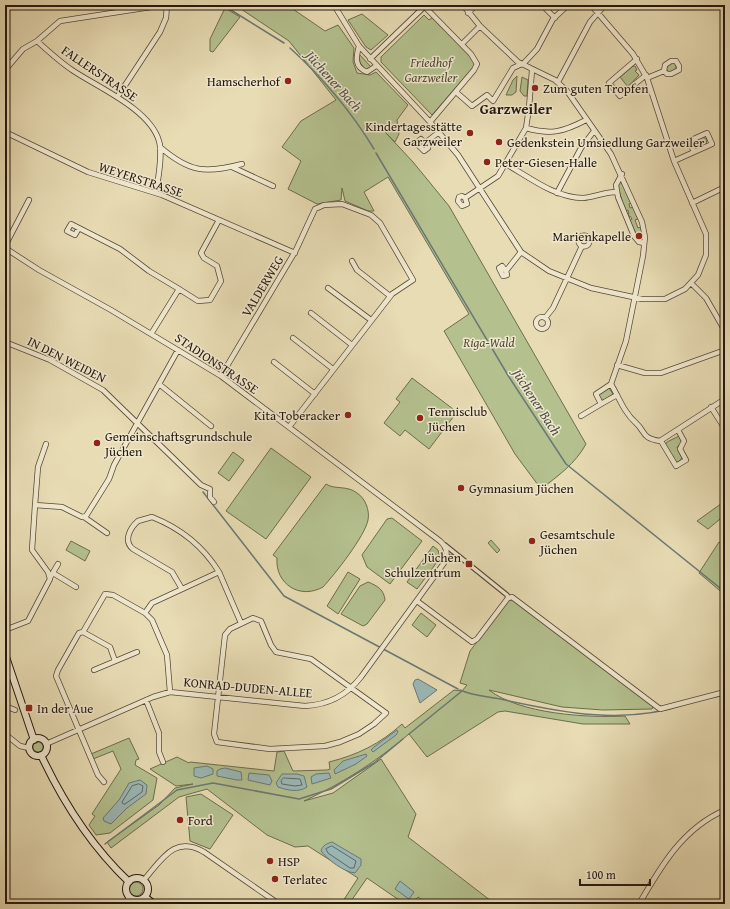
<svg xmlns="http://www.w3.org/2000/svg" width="730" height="909" viewBox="0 0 730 909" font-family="'Gentium Book Plus',serif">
	<rect width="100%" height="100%" fill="#e8dcb4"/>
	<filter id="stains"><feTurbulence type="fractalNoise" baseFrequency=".005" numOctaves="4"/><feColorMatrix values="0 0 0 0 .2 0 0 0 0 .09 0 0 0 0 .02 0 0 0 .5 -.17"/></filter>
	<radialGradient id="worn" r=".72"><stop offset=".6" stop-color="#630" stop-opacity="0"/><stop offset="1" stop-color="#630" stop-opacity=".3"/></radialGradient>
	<path fill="#b4c18f" stroke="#6c6c4e" d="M235,5H287L325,31L338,25L354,48L353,62L357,73L370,75L376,72L408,105L397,120L399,134L395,142L385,132L413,162L449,206L586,444C575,464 559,475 541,489L515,454L444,331L469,314L388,177L364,192L374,211H368L345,201L342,188L341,200L317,204L288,189L301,161L282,147L301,121L336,100L289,41Z
		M225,8L240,17L213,52L210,51V39Z
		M362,14L388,35L371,50L366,47L348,20Z
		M424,15L429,20L433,17L474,58L476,64L432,115L381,62V57Z
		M359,54L371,67L370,68L366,70L360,63Z
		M666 67a5 5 0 1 1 10 0a5 5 0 1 1-10 0Z
		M633,66H635L637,70L635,71L639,75L628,87L620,77Z
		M517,76L516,92L512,95H506L513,80Z
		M522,77L528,80L527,96H524L520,91Z
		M703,137L707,139L706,144L697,148L693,146L694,141Z
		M619,182H621L632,202L629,204L630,208L634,207L638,219L635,220L638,228L641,227L642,236L639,239L629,221L632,219L630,216L627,217L626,215L629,214L628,210L625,211L618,187Z
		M412,378L457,412L429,449L405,430L400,436L384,423L400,402L396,399Z
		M609,388L613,394L604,400H601L598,395Z
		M679,436L682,443L677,447L682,458L678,462L675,461L665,445L667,442Z
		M271,448L311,477L266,539L226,511Z
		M233,452L244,460L229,481L218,473Z
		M326,484C335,490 347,485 357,493C365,498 370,510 368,520C365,536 335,574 323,587C300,600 275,584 277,558L273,555Z
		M725,501V515L708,529L697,521Z
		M392,518L422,541L390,584L367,567L362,555L387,519Z
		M491,540L500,550L497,553L488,543Z
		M71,541L90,551L85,561L66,550Z
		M719,542L725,546V595L699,573Z
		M433,546L438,550L440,558L417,589L407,582Z
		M348,572L360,579L338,614L327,606Z
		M368,582C378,586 384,590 385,600L367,624L363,626L341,614L360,586Z
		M509,600H514L653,706L652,709L603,710L562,707L489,690C520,714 587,718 625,716L630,724H583L505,711L498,712L427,757L409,734C374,763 345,782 304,801L333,793L381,759L416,814L408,837L495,904H428L418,897L413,904H397L399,900L367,878L349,904H341L358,878L308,846L295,847L267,835L207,789L179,797L111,848L107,842L159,805L175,788L193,784L176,786L150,769L177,757L189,763L190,762L274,771L277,752L284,751L293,771L327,770L330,769L329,762C357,755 380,744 402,724L405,728L454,690L462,691L467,685L460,683L470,651Z
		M421,613L436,625L427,637L412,625Z
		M129,738L139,759L136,760L135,765L157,778L153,800L110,833L96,835L89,825L95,816L92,814L121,769L113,751L93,759L91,754Z
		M33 747a5 5 0 1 1 10 0a5 5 0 1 1-10 0Z
		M201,794L233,815L210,849L190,841L186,797Z
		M129 889a7 7 0 1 1 14 0a7 7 0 1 1-14 0Z"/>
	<path fill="#9bb9b8" stroke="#6b7874" d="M418,679L437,690L420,703L413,684L415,680Z
		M397,730L398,732L396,735L373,752L371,750L374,747Z
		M366,754L367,756L356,764L335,774L334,770L343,761Z
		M207,766L213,769V774L201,778L194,776V768Z
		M225,768L241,772L242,780H237L217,776V771L220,769Z
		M249,773L269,775L272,781L270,785L248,780Z
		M329,773L331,778L312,784L311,777L316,774Z
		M282,774H297L304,776L307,787C298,793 287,790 278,787L276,783Z
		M140,780L147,785L146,794L127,808L111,824L104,821L103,818L119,800L129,783Z
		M332,842L361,859V865L355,873C344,872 328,860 321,851C323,845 326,844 332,842Z
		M400,881L414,892L409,899L395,889Z"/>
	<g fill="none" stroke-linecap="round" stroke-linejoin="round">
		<path stroke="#606863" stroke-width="1" d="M284,778L300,779L302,785L295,786L282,784L281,781Z
			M139,784L143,786L142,792L125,804H123L122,802L132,786Z
			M332,846L356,861L354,868H350L328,853L326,849Z"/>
		<path stroke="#6b7874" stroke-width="1.5" d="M223,5L284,43
			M290,48C323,78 351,111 374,149
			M376,153L509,377L566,464L725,592
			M203,492L284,596L458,689
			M460,690C473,696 491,697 505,700C564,713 627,725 686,704
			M705,699L725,695
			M409,734L462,691
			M105,844L177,790L213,783L299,799L331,789L374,763L403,739"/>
		<defs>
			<path id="pedestrian" d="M445,545L507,595L508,598
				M446,556L461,559"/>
			<path id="minor" d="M334,5L359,46L430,122L458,155L521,252L549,271L591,288L642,299H665L685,289L698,275L706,255V234L674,161L647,78L633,54L591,5
				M463,5L480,26L518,62L555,80L567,91L611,154L642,222L645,237L643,256L626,341L611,384L596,394L601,404L581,416
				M542,5L555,18
				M425,7L471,54L477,64L474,70L430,122
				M468,13L476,5
				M37,41C48,51 60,62 72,70C97,87 150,109 159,141C163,154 158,179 156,193
				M462,44L480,26
				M359,46C356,57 354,67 367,72L376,66
				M370,59L426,5
				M637,59L609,83L620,96L646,75
				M5,70L23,49L37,41L60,21L164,5
				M647,78L664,71L667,74H671L679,70V66L676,61H671L665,65L664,71
				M558,82L590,22L605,5
				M456,92L472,106L487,95L493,101L513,68L524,63L537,49L553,19L568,5
				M118,96L160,32L166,18L167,5
				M526,128C551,135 563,132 586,120
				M5,132L88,172L162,195L295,253
				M425,143L428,148L424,151L416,143L421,139L425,143L439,132
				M160,147C189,172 205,174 242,164
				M674,161L712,144L707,133L689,141L694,152
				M506,164C529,177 555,198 583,198C594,197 605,192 616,192
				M232,167L273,186
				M622,174L616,185L618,197L634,236L639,242L644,243
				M557,193L581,148L594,131
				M465,198L467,204L462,206L458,201L459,197L462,196L465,198L498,176L526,128L529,108L532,70
				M692,203L725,187
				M79,228L75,235L67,231L71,224L120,249L149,271L179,289
				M578.5 241a5.5 5.5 0 1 1 11 0a5.5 5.5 0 1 1-11 0Z
				M5,246L29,200
				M5,248L39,270L111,310L221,376L440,541C447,547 448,555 444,563L361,677C347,695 327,705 305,706L170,692L153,697L46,744
				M352,261L357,270L390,296
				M506,271L507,275L503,276L499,268L502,266L506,271L521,252
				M692,284L706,298L725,331
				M328,288L371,320
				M311,313L352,345
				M536 323a6 6 0 1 1 12 0a6 6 0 1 1-12 0Z
				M545,318L553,308L582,246
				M151,334L179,289L198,301L210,300L221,281L217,266L204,258L201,253L219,220
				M293,338L333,369
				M5,342L50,360L103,390L201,485L210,489V497L214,502
				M274,362L315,394
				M617,365L645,373H661L725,350
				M221,376L296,250L315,209L324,205L342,204L371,215L380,223L413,280L392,294L289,427
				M159,384L211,426
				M617,395C622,405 627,415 636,423C646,432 641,438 660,441L725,399
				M601,404L617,395L611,384
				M711,407L725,429
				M661,441L676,466L686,460L680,449L684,441L678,430
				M35,505L38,467L46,444
				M84,517L107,533
				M53,573L76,587
				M51,576L58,564
				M182,589L172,572L133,549C123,541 130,528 138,521L152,517C180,528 203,546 219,572
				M417,601L472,642L477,639L508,598L512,597L660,709L725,692
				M145,613L152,603L219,572L241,623
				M253,618L261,621L271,645L276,652L311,659L386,713L374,724L359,734L340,742L325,746L270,749L217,742L214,734L225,635L230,629Z
				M5,630L28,621L50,579L48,572L32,550L35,505L62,507L82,517L86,516L109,479L114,465L178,350
				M83,632L110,647L115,661
				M94,670L137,652
				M146,700L159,733V752L163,762
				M5,706L15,710
				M5,734L20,746L29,748
				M104,782L98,775L56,676L58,670L79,633L83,632L105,594L113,595L145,613L152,620L167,655L170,692
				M143,881C161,861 174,834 204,852L279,904
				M124,904L130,897
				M639,904C661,866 683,828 725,810"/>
			<path id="secondary" d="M5,654L34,740
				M29 747a9 9 0 1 1 18 0a9 9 0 1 1-18 0Z
				M41,755C63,802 91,846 129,882
				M126 889a11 11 0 1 1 22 0a11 11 0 1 1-22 0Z
				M145,897L154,904"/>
		</defs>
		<use href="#pedestrian" stroke="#554838" stroke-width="5.5"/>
		<use href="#minor" stroke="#554838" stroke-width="6"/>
		<use href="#secondary" stroke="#24170e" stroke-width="8"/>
		<use href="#pedestrian" stroke="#f0e8ce" stroke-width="3.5"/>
		<use href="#minor" stroke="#f0e8ce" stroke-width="4.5"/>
		<use href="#secondary" stroke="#f0e8ce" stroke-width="6"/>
	</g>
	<g fill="#8f2418" stroke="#f0e8ce" stroke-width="1.5">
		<circle cx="288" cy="81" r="4"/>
		<circle cx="535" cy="88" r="4"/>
		<circle cx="470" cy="133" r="4"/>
		<circle cx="499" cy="142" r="4"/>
		<circle cx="487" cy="162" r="4"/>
		<circle cx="639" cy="236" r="4"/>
		<circle cx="348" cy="415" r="4"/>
		<circle cx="420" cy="418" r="4"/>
		<circle cx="97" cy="443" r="4"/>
		<circle cx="461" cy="488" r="4"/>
		<circle cx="532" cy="541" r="4"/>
		<rect x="465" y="560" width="8" height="8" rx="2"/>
		<rect x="25" y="704" width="8" height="8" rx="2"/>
		<circle cx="180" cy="820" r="4"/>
		<circle cx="270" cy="861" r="4"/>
		<circle cx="275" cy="879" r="4"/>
	</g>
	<g text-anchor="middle" stroke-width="3" stroke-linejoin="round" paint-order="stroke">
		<g font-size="13" font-style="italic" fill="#4f4a35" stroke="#f0e8ce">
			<text x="431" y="67">Friedhof<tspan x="431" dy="15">Garzweiler</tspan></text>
			<text x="489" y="347">Riga-Wald</text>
		</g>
		<g font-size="13" fill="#24170e" stroke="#f0e8ce">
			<text transform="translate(100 73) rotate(34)" y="5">FALLERSTRASSE</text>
			<text transform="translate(141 179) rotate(18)" y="5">WEYERSTRASSE</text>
			<text transform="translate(262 286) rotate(-59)" y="5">VALDERWEG</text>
			<text transform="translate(67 359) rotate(27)" y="5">IN DEN WEIDEN</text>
			<text transform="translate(217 363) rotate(34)" y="5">STADIONSTRASSE</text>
			<text transform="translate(248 687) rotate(5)" y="5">KONRAD-DUDEN-ALLEE</text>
		</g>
		<g font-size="13" fill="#24170e" stroke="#f0e8ce" text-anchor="start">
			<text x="280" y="86" text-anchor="end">Hamscherhof</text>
			<text x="543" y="93">Zum guten Tropfen</text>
			<text x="462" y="131" text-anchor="end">Kindertagesstätte<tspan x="462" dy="15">Garzweiler</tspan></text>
			<text x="507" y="147">Gedenkstein Umsiedlung Garzweiler</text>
			<text x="495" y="167">Peter-Giesen-Halle</text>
			<text x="631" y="241" text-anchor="end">Marienkapelle</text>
			<text x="428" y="416">Tennisclub<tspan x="428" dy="15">Jüchen</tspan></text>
			<text x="340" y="420" text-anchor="end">Kita Toberacker</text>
			<text x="105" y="441">Gemeinschaftsgrundschule<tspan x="105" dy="15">Jüchen</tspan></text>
			<text x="469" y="493">Gymnasium Jüchen</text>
			<text x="540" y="539">Gesamtschule<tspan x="540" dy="15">Jüchen</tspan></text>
			<text x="461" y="562" text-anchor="end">Jüchen<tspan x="461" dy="15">Schulzentrum</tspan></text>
			<text x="37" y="713">In der Aue</text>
			<text x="188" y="825">Ford</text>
			<text x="278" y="866">HSP</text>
			<text x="283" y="884">Terlatec</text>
		</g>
		<g font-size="14" font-style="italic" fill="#4e504a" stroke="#f0e8ce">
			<text transform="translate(334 81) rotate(48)" y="5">Jüchener Bach</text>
			<text transform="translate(537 402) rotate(57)" y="5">Jüchener Bach</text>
		</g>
		<g font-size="15" font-weight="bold" fill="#24170e" stroke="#f0e8ce">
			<text x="516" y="114">Garzweiler</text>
		</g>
	</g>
	<rect width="730" height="909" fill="none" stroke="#e8dcb4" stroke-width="20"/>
	<rect x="6" y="6" width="718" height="897" fill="none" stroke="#24170e" stroke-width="2"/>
	<rect x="10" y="10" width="710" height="889" fill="none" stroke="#24170e"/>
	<path d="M580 879v6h70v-6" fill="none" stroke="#24170e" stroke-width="2"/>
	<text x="586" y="879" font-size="12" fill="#24170e" stroke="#f0e8ce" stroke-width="3" paint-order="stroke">100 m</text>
	<rect width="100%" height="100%" filter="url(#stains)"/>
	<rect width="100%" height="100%" fill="url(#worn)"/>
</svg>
